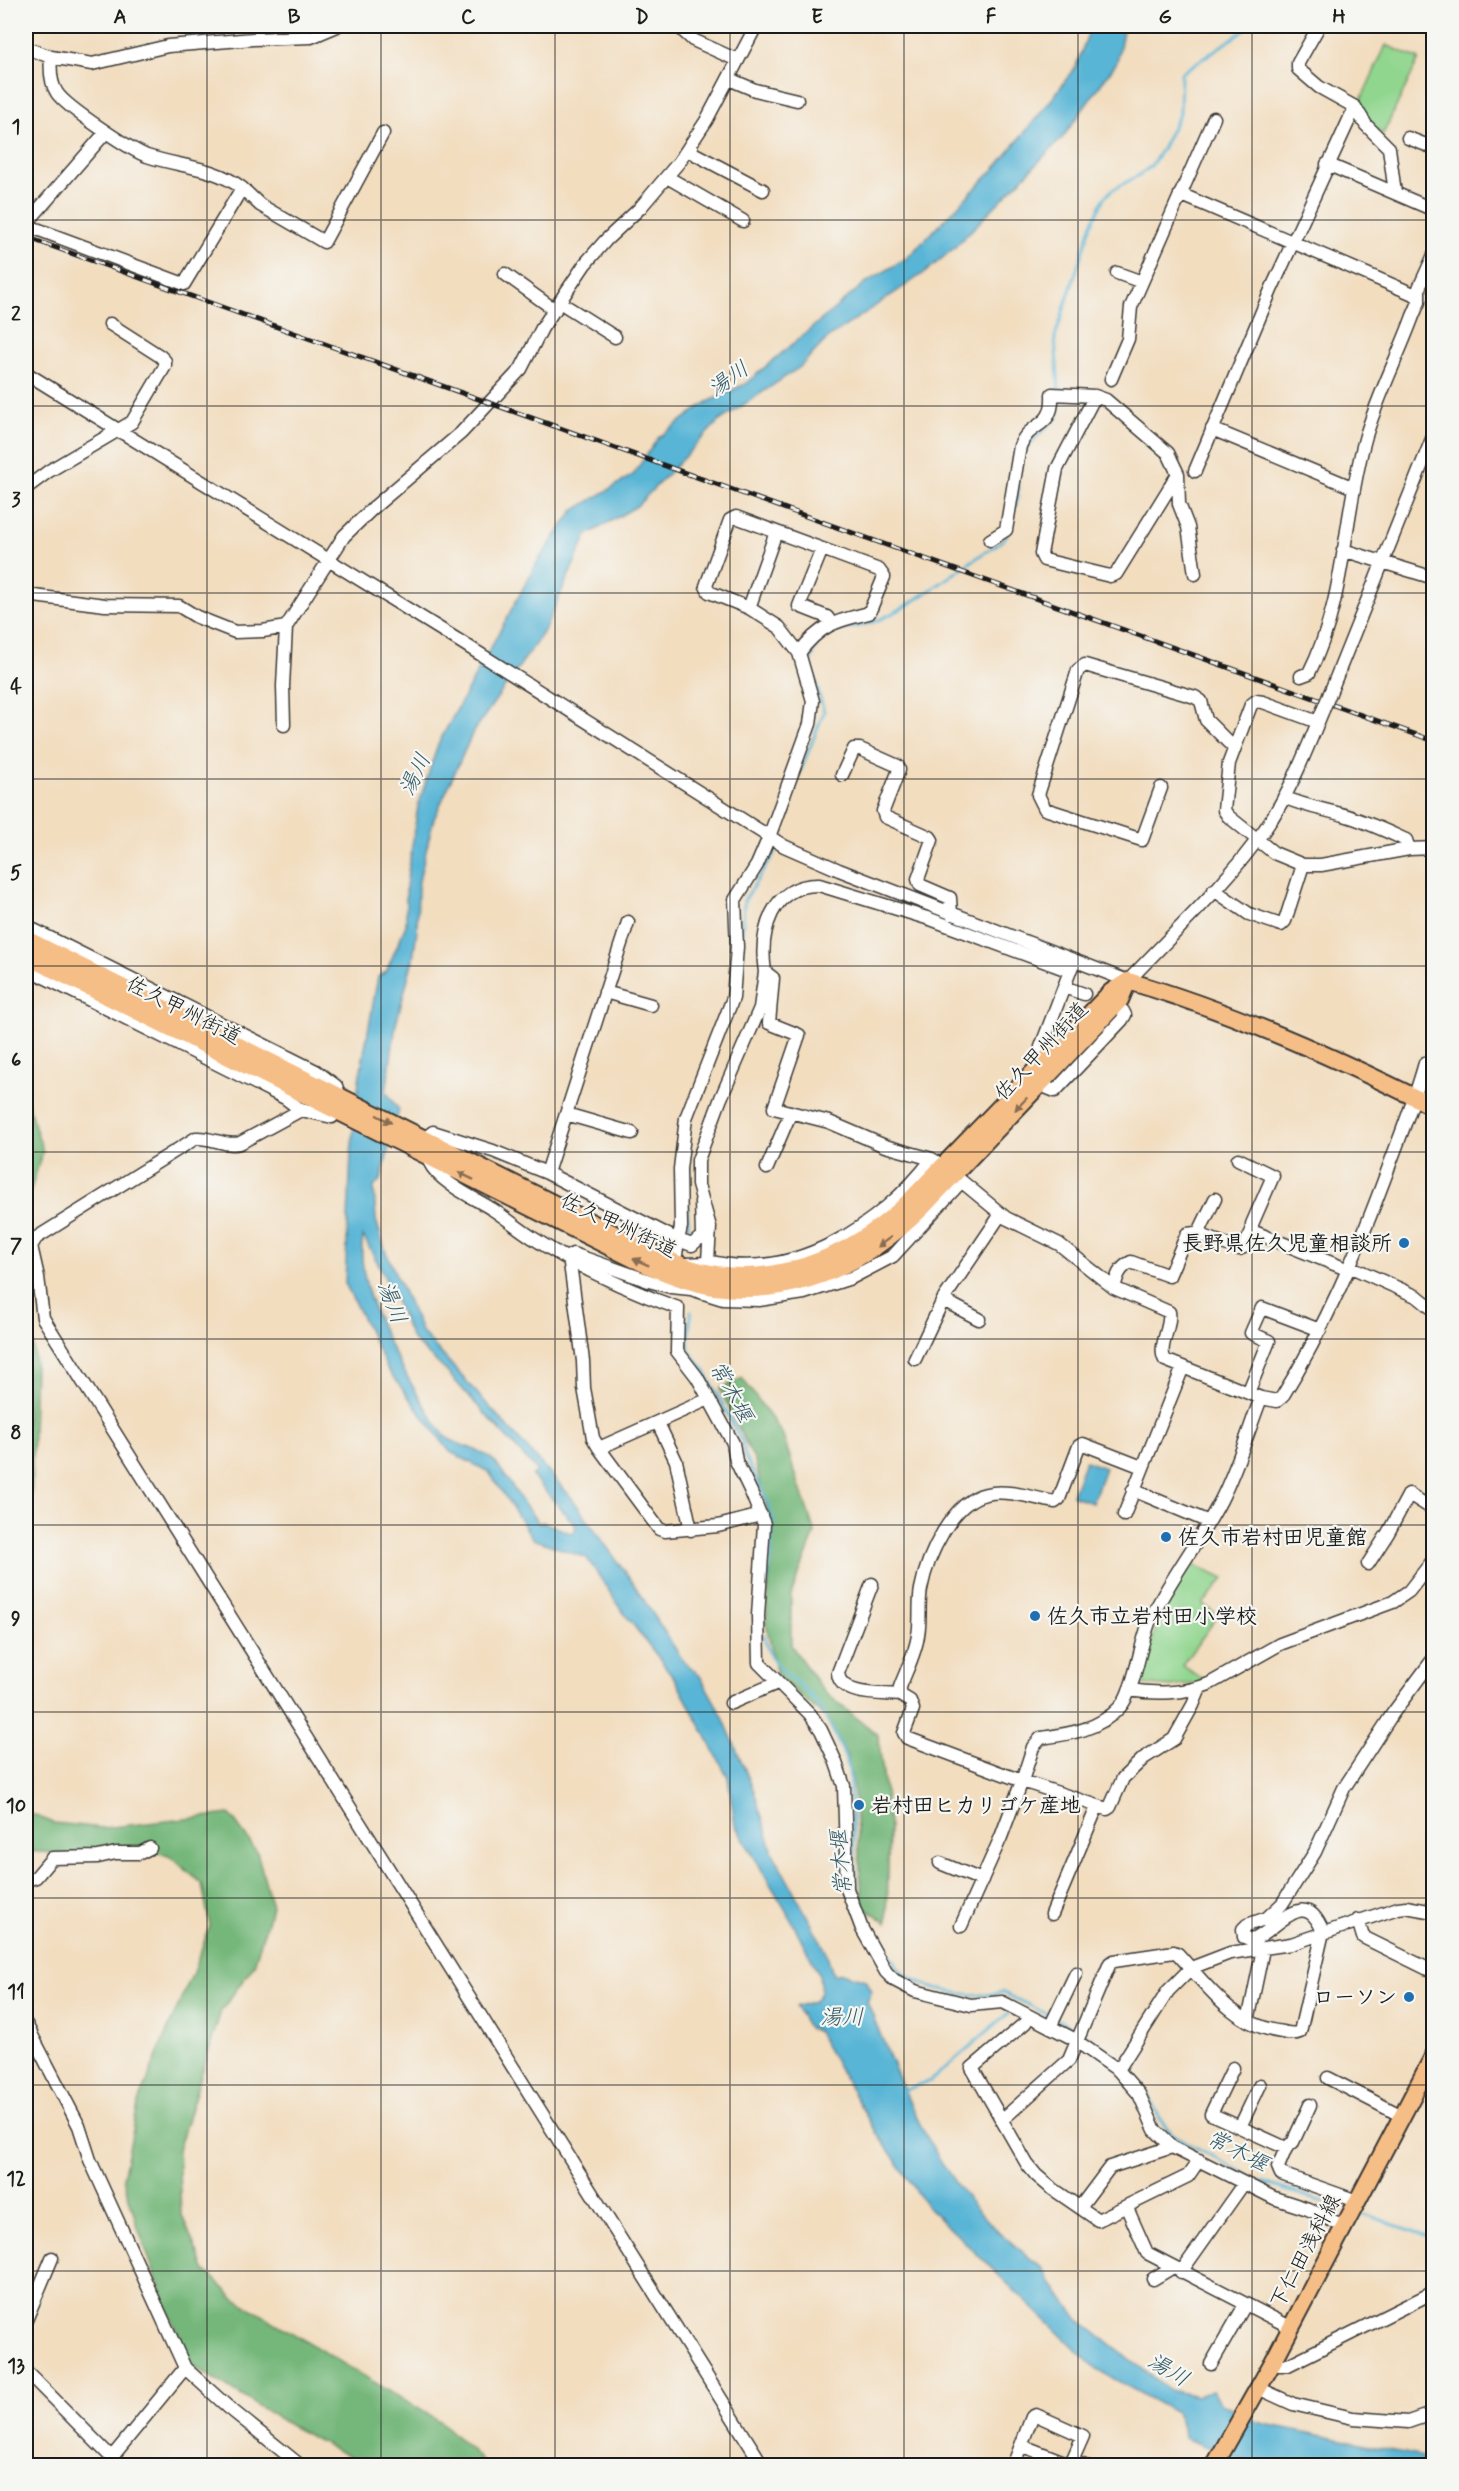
<svg xmlns="http://www.w3.org/2000/svg" width="1459" height="2491" viewBox="0 0 1459 2491" font-family="Mynerve,'Klee One',sans-serif">
	<rect width="100%" height="100%" fill="#f6f6f2"/>
	<filter id="ink" filterUnits="userSpaceOnUse"><feTurbulence type="fractalNoise" baseFrequency=".0167" numOctaves="2"/><feDisplacementMap in="SourceGraphic" scale="12" xChannelSelector="R" yChannelSelector="G"/><feConvolveMatrix kernelMatrix="1 2 1 2 8 2 1 2 1" color-interpolation-filters="sRGB"/></filter>
	<filter id="wash" filterUnits="userSpaceOnUse"><feTurbulence type="fractalNoise" baseFrequency=".008" numOctaves="4" result="noise"/><feDisplacementMap in="SourceGraphic" scale="24" xChannelSelector="R" yChannelSelector="G"/><feGaussianBlur stdDeviation="1.35" result="paint"/><feColorMatrix in="noise" values="0 0 0 0 0 0 0 0 0 0 0 0 0 0 0 0 0 1.4 0 .05"/><feComposite in="paint" operator="in"/></filter>
	<g filter="url(#wash)">
		<rect width="100%" height="100%" fill="#f2ddbf"/>
		<path fill="#91d68f" stroke="#567956" stroke-width="1.5" d="M1386,45L1419,59L1383,134L1371,125L1360,102Z
			M1190,1563L1224,1579L1203,1604L1218,1616L1182,1665L1206,1682L1171,1687L1141,1684L1140,1681C1152,1632 1164,1606 1190,1563Z"/>
		<path fill="#74b77a" stroke="#486a4b" stroke-width="1.5" d="M26,1099L43,1151L26,1205Z
			M26,1286L35,1363L31,1505L26,1517Z
			M742,1378L782,1433L815,1533L791,1595V1645L823,1691L878,1735L889,1823L887,1923L863,1906L854,1792L847,1756L827,1719L777,1676L766,1623L773,1533L755,1462L720,1389Z
			M26,1812L54,1823L103,1828L230,1814L257,1852L272,1906L254,1965L221,2011L178,2150L181,2213L204,2269L234,2298L441,2422L487,2465H365L294,2428L193,2366L169,2313L140,2234L123,2178L138,2105L163,2040L192,1975L210,1926L202,1884L171,1857L160,1853L117,1857L26,1851Z"/>
		<path fill="#58b5d6" stroke="#3a6879" stroke-width="1.5" fill-rule="evenodd" d="M1091,26H1124L1117,62L1063,137L953,249L927,271L828,338L800,367L718,422L637,506L587,535L543,633L473,732L433,821L418,885L417,930L413,959L396,1024L386,1092L399,1110L381,1179L374,1187L376,1220L385,1250L421,1331L571,1497L633,1583L682,1659L700,1676L722,1715L754,1791L773,1853L826,1951L833,1975L841,1973L866,1980L872,1991L867,2002C898,2076 925,2154 981,2214C1000,2235 1025,2253 1046,2272L1050,2282L1080,2321L1170,2390L1197,2396L1212,2391L1220,2402L1256,2422L1433,2459V2465H1254L1184,2438L1183,2427L1176,2413L1096,2369L926,2205L871,2124L817,2031L809,2029L796,2007L815,2001L821,1993L819,1974L787,1912L735,1825L728,1777L675,1679L621,1609L587,1558L533,1539L489,1472L450,1452L388,1370L345,1283L351,1154L359,1080L378,977L386,972L406,925V886L418,806L438,744L538,561L573,511L633,475L658,438L706,403L745,384L865,283L907,258L998,165L1052,99L1076,66ZM363,1236L381,1269L412,1339L446,1371L537,1471L532,1476L576,1526L573,1534L543,1522L539,1523C521,1504 510,1479 493,1460C482,1449 461,1447 448,1438C438,1431 431,1415 424,1405C397,1361 354,1289 363,1236Z
			M1085,1461L1105,1468L1092,1503L1072,1495Z"/>
		<g fill="none" stroke-linecap="round" stroke-linejoin="round">
			<path stroke="#58b5d6" stroke-width="3" d="M1059,392L1055,337L1091,226L1104,198L1112,190L1141,174L1151,166L1162,149L1180,113L1181,73L1242,32L1248,26
				M1024,453L1035,438L1058,417L1059,399
				M1016,506L1019,486
				M781,840L789,800L824,712L811,665C811,656 815,646 821,640C835,628 856,628 873,622C907,610 947,578 978,557C987,550 1000,545 1007,535
				M740,979L744,901L779,846
				M686,1192L689,1235
				M691,1312L688,1341L689,1351L704,1370L721,1402L742,1442L746,1459L768,1502L773,1520L771,1559L765,1593
				M764,1635C771,1673 791,1673 812,1697C827,1715 841,1746 849,1768L855,1875L859,1901L867,1921L898,1968C915,1988 977,2001 1002,1992L1051,2016
				M1057,2019L1078,2030
				M1083,2034L1120,2060
				M1125,2064C1148,2083 1152,2117 1175,2136L1258,2181L1336,2206
				M902,2091L930,2081L1011,2011
				M1364,2215L1434,2238"/>
		</g>
	</g>
	<g filter="url(#ink)">
		<g fill="none" stroke-linecap="round" stroke-linejoin="round">
			<defs>
				<path id="minor" d="M678,26L693,40L737,60
					M1319,26L1298,63V69L1319,87L1355,107L1366,125L1389,148L1395,193
					M26,48L51,57L92,64L168,46L253,39L311,37L337,26
					M729,79L755,90L797,100
					M1408,138L1434,148
					M690,145L693,153L763,190
					M1327,164L1434,210
					M667,177L743,221
					M242,188L260,205L324,242L383,133
					M1180,194L1418,296
					M26,224L106,132
					M26,225L184,284L242,188C213,166 180,167 147,156C131,150 66,107 57,93C50,83 50,69 51,57
					M1117,273L1142,282
					M505,274L555,310
					M561,303L615,337
					M26,373L461,642L784,846L839,870L1128,981C1174,932 1226,885 1265,829C1290,793 1306,751 1323,710
					M1111,379L1128,339L1131,307L1214,118
					M1095,396L1106,400L1168,453L1178,474L1116,574L1110,576L1044,560L1041,554L1057,469Z
					M1212,429L1354,488
					M1195,471L1271,290L1355,107
					M1178,474L1179,504L1188,527L1195,574
					M26,488L49,471L132,422L165,366V361L160,356L110,324
					M990,540L1006,530L1020,446C1030,420 1054,430 1052,394L1095,396
					M822,549L799,606L827,617L831,623
					M1343,550L1434,578
					M26,595L105,605L179,606L197,617L235,632L263,631L286,627
					M749,608L776,532
					M1301,676L1309,673C1346,600 1343,517 1365,439C1377,397 1398,357 1413,316L1419,302V288L1434,255
					M1330,693L1434,434
					M1318,722L1263,702L1256,701L1251,705L1229,763L1224,810L1228,816L1274,853L1303,865H1321L1409,849L1434,848
					M284,725L283,686L286,627L344,536L373,508L461,433L521,369L542,328L585,264L606,240L640,208L679,162L706,121L756,26
					M842,775L854,749H860L898,766L899,770L883,811L885,817L930,837L932,840L918,879L920,885L950,898L951,914
					M1161,788L1142,840L1045,809L1038,795L1078,670L1085,665L1195,697L1201,701L1206,720L1234,748
					M1284,797C1303,806 1323,809 1344,815C1365,821 1386,831 1406,840L1409,849
					M1214,890L1249,914L1281,925L1285,921L1303,865
					M26,926L316,1071L336,1086L340,1096
					M1074,961L1070,971L930,919L819,885C771,884 759,933 765,972L773,978L769,1023L799,1035L774,1108L829,1122L885,1146L932,1159L943,1166L1006,1218L1059,1244L1114,1288L1169,1312C1172,1327 1157,1347 1165,1360L1261,1398
					M26,968L285,1098L301,1110
					M1064,987L1084,994
					M605,992L651,1005
					M1045,1061L1040,1056L1041,1047L1070,971
					M1040,1085L1055,1091L1122,1020L1125,1015L1123,1011
					M336,1111L332,1117L301,1110L240,1143C225,1147 212,1137 196,1138L36,1238L31,1246L38,1277L43,1318L763,2466
					M566,1114L632,1133
					M424,1139L433,1132L493,1151L547,1173L628,922
					M432,1159L430,1163C439,1182 474,1198 492,1209C506,1218 519,1229 533,1238C579,1268 627,1290 678,1308L677,1351L697,1377L733,1443L736,1461L751,1492L764,1524L758,1616L759,1663L810,1714L821,1730L835,1760L844,1786L847,1889L862,1929L886,1972L894,1980L915,1991L971,2005L1002,2002L1072,2038L1118,2070L1139,2094L1155,2130L1172,2147L1274,2198L1308,2209L1343,2226
					M1238,1159L1273,1176L1252,1224V1231
					M767,1168L791,1112
					M547,1173L678,1240L676,1255
					M701,1201L702,1236L692,1245L678,1240L681,1227L680,1169L686,1118L733,998L737,947L735,900L757,865L769,837L810,724L813,701L799,653L779,627L749,608L709,592L706,586L730,520L736,517L879,570L884,577L869,613C835,621 820,625 799,653
					M1198,1234L1215,1199
					M708,1261C793,1283 882,1225 932,1159
					M687,1264L705,1263L708,1261L710,1227L698,1185V1160L721,1098L760,1008L765,972
					M1114,1288C1117,1276 1119,1268 1131,1262L1169,1276L1187,1234L1195,1233L1239,1249L1244,1247L1252,1231L1344,1268L1351,1267L1418,1297L1434,1310
					M943,1300L979,1319
					M915,1359L943,1300L1001,1214
					M1248,1393L1269,1341L1251,1333L1262,1308L1320,1330
					M658,1423L676,1461L691,1530
					M599,1448L709,1399
					M1142,1467L1083,1444L1079,1446L1059,1499L1055,1502C1033,1498 1008,1489 986,1494C952,1501 927,1557 921,1589C918,1604 921,1620 918,1635C916,1652 906,1671 900,1687V1695L910,1701L913,1709L904,1733L907,1738L1022,1781L1033,1747L1041,1738C1069,1734 1099,1730 1120,1707C1135,1690 1140,1642 1151,1618C1171,1577 1200,1541 1221,1500C1237,1468 1248,1432 1261,1398L1277,1401L1282,1397C1326,1326 1358,1250 1387,1172C1400,1136 1415,1100 1425,1063
					M1133,1490L1209,1522
					M761,1515L718,1526L665,1531L659,1529L599,1448L593,1438L584,1388L583,1361L569,1256L573,1254L649,1281L671,1287L691,1289L723,1299L759,1300L804,1293L851,1278L893,1256L961,1182
					M1124,1515L1183,1367
					M1368,1564L1388,1533L1409,1494L1434,1510
					M872,1584L838,1673C840,1697 882,1693 900,1695
					M1129,1690C1154,1694 1185,1694 1209,1684L1280,1644L1393,1602L1409,1591L1434,1559
					M731,1703L777,1683
					M940,1863L982,1880
					M26,1880L36,1877L52,1858L98,1857L116,1853H140L150,1848
					M1052,1914L1097,1807
					M1358,1920L1363,1937L1434,1972
					M961,1926L1001,1837L1022,1781L1107,1809L1110,1807L1123,1778L1144,1758L1174,1739L1193,1705L1200,1688
					M1029,2016L1025,2023L972,2068L1027,2164L1036,2175L1050,2187L1098,2220L1188,2176L1199,2160
					M1248,2021L1263,1949
					M26,2024L79,2126L90,2160L185,2368L228,2407L301,2466
					M1050,2027L1076,1973
					M1233,2068L1211,2114L1286,2148L1278,2167L1281,2174L1357,2201
					M1118,2070L1168,1991L1191,1968L1230,1953L1291,1944L1398,1908L1406,1907L1434,1912
					M1328,2078L1402,2116
					M1003,2119L1069,2060L1110,1963L1114,1961L1174,1952L1178,1954C1208,1987 1235,2026 1282,2032C1288,2033 1294,2035 1300,2032L1323,1932C1305,1885 1279,1928 1253,1940L1244,1937L1243,1929L1247,1925L1267,1918L1282,1904L1315,1852L1344,1788L1393,1713L1434,1658
					M1240,2127L1260,2085
					M1286,2148L1293,2142L1310,2105
					M1080,2207L1110,2167L1172,2147
					M1127,2208L1147,2253L1290,2327
					M1181,2272L1244,2183
					M1153,2279L1173,2267
					M26,2320L52,2258
					M1273,2362L1279,2365H1288L1434,2292
					M1211,2364L1245,2305
					M26,2371L120,2466
					M1258,2388L1293,2404L1353,2418L1408,2422L1434,2413
					M1020,2448H1028L1067,2463L1072,2461L1085,2466
					M112,2457L185,2368
					M1013,2466L1032,2417L1036,2415L1083,2436L1072,2461"/>
				<path id="major" d="M26,939L638,1246C663,1258 689,1270 716,1274C789,1285 862,1249 912,1198L1111,992L1128,981C1234,1012 1335,1057 1434,1107
					M26,956L636,1260C661,1271 687,1283 714,1287C797,1298 867,1263 924,1206L1120,1000L1128,981
					M1214,2466L1273,2362L1434,2055"/>
			</defs>
			<use href="#minor" stroke="#3c3934" stroke-width="15"/>
			<use href="#major" stroke="#3c3934" stroke-width="20"/>
			<use href="#minor" stroke="#fff" stroke-width="12"/>
			<use href="#major" stroke="#f6be87" stroke-width="16"/>
			<defs>
				<path id="rail" d="M26,237L1434,741"/>
			</defs>
			<use href="#rail" stroke="#1c1c1c" stroke-width="5"/>
			<use href="#rail" stroke="#f6f6f2" stroke-width="3" stroke-dasharray="9" stroke-linecap="butt"/>
			<defs>
				<path id="minor-bridge" d="M1323,710L1330,693"/>
			</defs>
			<use href="#minor-bridge" stroke="#3c3934" stroke-width="15" stroke-linecap="butt"/>
			<use href="#minor-bridge" stroke="#fff" stroke-width="12"/>
		</g>
		<defs><path id="oneway-solid" d="M-6-.8H1V-3.2L6.5 0L1 3.2V.8H-6Z" transform="scale(1.5)"/></defs>
		<g fill="#896d52">
			<use href="#oneway-solid" transform="translate(1021 1104) rotate(134)"/>
			<use href="#oneway-solid" transform="translate(384 1119) rotate(28)"/>
			<use href="#oneway-solid" transform="translate(466 1176) rotate(-154)"/>
			<use href="#oneway-solid" transform="translate(884 1242) rotate(144)"/>
			<use href="#oneway-solid" transform="translate(641 1262) rotate(-156)"/>
		</g>
	</g>
	<path fill="none" stroke="#1c1c1c" stroke-width="1.5" stroke-opacity="0.55" d="M207,26V2466M381,26V2466M555,26V2466M730,26V2466M904,26V2466M1078,26V2466M1252,26V2466M26,220H1434M26,406H1434M26,593H1434M26,779H1434M26,966H1434M26,1152H1434M26,1339H1434M26,1525H1434M26,1712H1434M26,1898H1434M26,2085H1434M26,2271H1434"/>
	<g fill="#1f6fb2" stroke="#f6f6f2" stroke-width="2">
		<circle cx="1404" cy="1243" r="6"/>
		<circle cx="1166" cy="1537" r="6"/>
		<circle cx="1035" cy="1616" r="6"/>
		<circle cx="859" cy="1805" r="6"/>
		<circle cx="1409" cy="1997" r="6"/>
	</g>
	<g text-anchor="middle" stroke-width="4.5" stroke-linejoin="round" paint-order="stroke">
		<g font-size="21" fill="#1c1c1c" stroke="#f6f6f2">
			<text transform="translate(184 1010) rotate(27)" y="7">佐久甲州街道</text>
			<text transform="translate(1041 1051) rotate(-47)" y="7">佐久甲州街道</text>
			<text transform="translate(619 1225) rotate(25)" y="7">佐久甲州街道</text>
			<text transform="translate(1305 2251) rotate(-62)" y="7">下仁田浅科線</text>
		</g>
		<g font-size="21" font-weight="bold" fill="#1c1c1c" stroke="#f6f6f2" text-anchor="start">
			<text x="1392" y="1250" text-anchor="end">長野県佐久児童相談所</text>
			<text x="1178" y="1544">佐久市岩村田児童館</text>
			<text x="1047" y="1623">佐久市立岩村田小学校</text>
			<text x="871" y="1812">岩村田ヒカリゴケ産地</text>
			<text x="1397" y="2004" text-anchor="end">ローソン</text>
		</g>
		<g font-size="22" font-style="italic" fill="#345966" stroke="#f6f6f2">
			<text transform="translate(728 378) rotate(-35)" y="8">湯川</text>
			<text transform="translate(414 774) rotate(-64)" y="8">湯川</text>
			<text transform="translate(393 1302) rotate(69)" y="8">湯川</text>
			<text transform="translate(732 1391) rotate(61)" y="8">常木堰</text>
			<text transform="translate(840 1863) rotate(-95)" y="8">常木堰</text>
			<text x="842" y="2024">湯川</text>
			<text transform="translate(1238 2150) rotate(27)" y="8">常木堰</text>
			<text transform="translate(1169 2369) rotate(31)" y="8">湯川</text>
		</g>
	</g>
	<rect width="1459" height="2491" fill="none" stroke="#f6f6f2" stroke-width="66"/>
	<rect x="33" y="33" width="1393" height="2425" fill="none" stroke="#1c1c1c" stroke-width="2"/>
	<g font-size="20" text-anchor="middle" font-weight="bold" fill="#1c1c1c">
		<text x="120" y="23">A</text>
		<text x="294" y="23">B</text>
		<text x="468" y="23">C</text>
		<text x="642" y="23">D</text>
		<text x="817" y="23">E</text>
		<text x="991" y="23">F</text>
		<text x="1165" y="23">G</text>
		<text x="1339" y="23">H</text>
		<text x="16" y="133">1</text>
		<text x="16" y="320">2</text>
		<text x="16" y="506">3</text>
		<text x="16" y="693">4</text>
		<text x="16" y="879">5</text>
		<text x="16" y="1066">6</text>
		<text x="16" y="1252">7</text>
		<text x="16" y="1439">8</text>
		<text x="16" y="1625">9</text>
		<text x="16" y="1812">10</text>
		<text x="16" y="1998">11</text>
		<text x="16" y="2185">12</text>
		<text x="16" y="2372">13</text>
	</g>
</svg>
